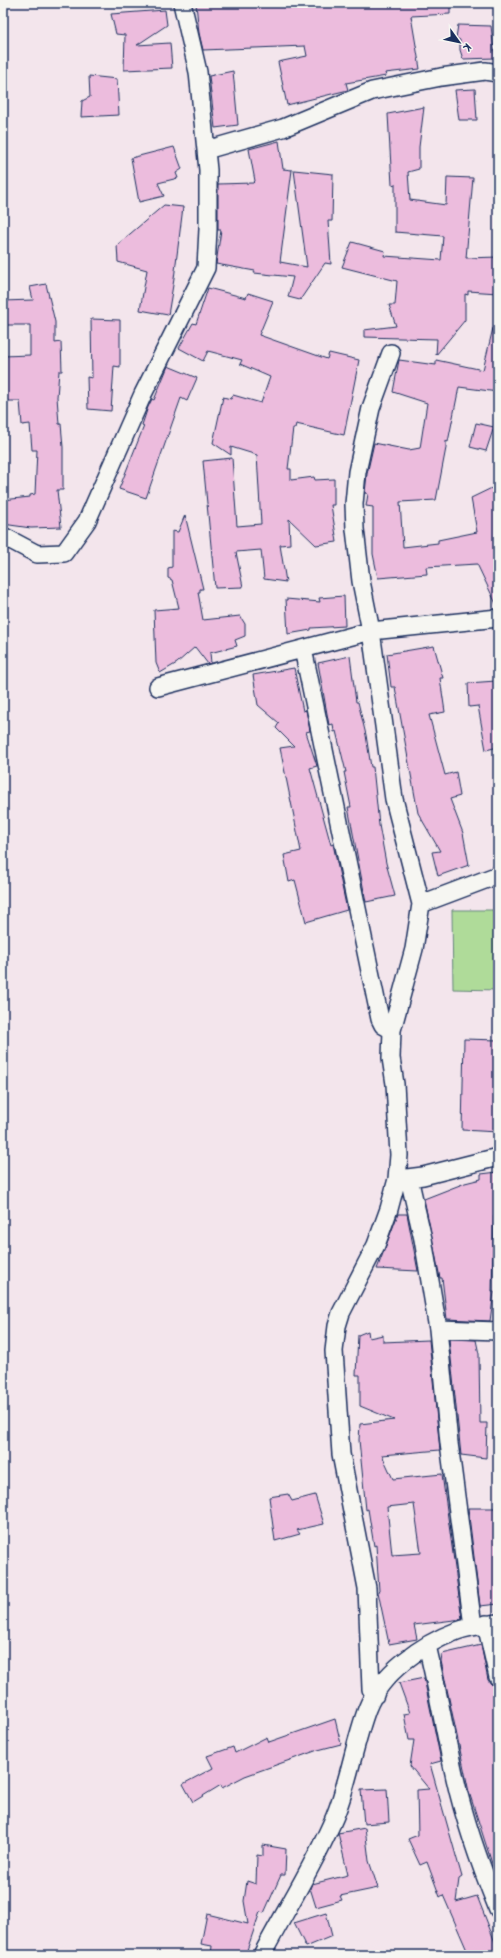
<svg xmlns="http://www.w3.org/2000/svg" width="501" height="1958" viewBox="0 0 501 1958" font-family="Kalam,sans-serif">
	<rect width="100%" height="100%" fill="#f3e5ec"/>
	<filter id="ink" filterUnits="userSpaceOnUse"><feTurbulence type="fractalNoise" baseFrequency=".025" numOctaves="2"/><feDisplacementMap in="SourceGraphic" scale="8" xChannelSelector="R" yChannelSelector="G"/><feConvolveMatrix kernelMatrix="1 2 1 2 8 2 1 2 1" color-interpolation-filters="sRGB"/></filter>
	<g filter="url(#ink)">
		<path fill="#afdb99" stroke="#65857c" d="M452,910H498V990L453,989Z"/>
		<path fill="#ecbcdd" stroke="#1b2f5e" fill-rule="evenodd" d="M211,3H450V14L411,16L420,69L385,73L386,76L346,83L348,90L287,105L278,62L307,56L305,46L203,50L199,33L196,4Z
			M165,10L167,25L137,45L170,43L172,68L124,70L125,35L116,34L111,14Z
			M458,25L491,26L495,58L463,59L460,50V40L456,38Z
			M233,71L238,125L215,128L209,76Z
			M89,76L117,79L119,115L81,117L82,101L90,97Z
			M475,89L477,120H459L455,90Z
			M424,107L419,147V169L408,172L410,200L446,205L447,177L473,178L466,258L498,257V293L468,291V295L465,294V320L436,355L437,339L364,337V330L396,326L389,305H395L397,281L342,267L352,242L385,251L384,256L441,260L443,236L395,232V184L392,185L388,114Z
			M279,141L283,169L292,170L280,262L307,267L294,170L333,174L332,221H328L331,264L325,263L300,300L288,297L293,277L254,273L255,271L216,264L221,230H218V184L253,183L255,181L249,149Z
			M174,147L182,169L176,173L178,178L158,183L164,196L139,202L131,158Z
			M164,205L183,207L174,279L168,315L140,310L147,270L118,262L117,245Z
			M46,284L55,322V343L61,342L62,371H59L57,397L59,424H61L63,447V490H57L61,527L31,528L3,524V500L30,497V495L35,494L37,450H32L30,424L22,425L20,401H3V356L30,355V325H3V301L33,300L30,287Z
			M208,288L246,298L248,293L273,301L259,335L327,359L329,353L359,360L344,435L296,424L295,428H293L288,469H291V480L314,477L315,480L334,479V505H331L337,542L316,545L289,519L290,544L280,545L286,582L264,579L261,550L236,552L243,587L215,588L203,461L232,458L237,526L261,524L257,455L231,447V455L213,443L223,397L231,399L233,395L261,403L270,377L240,364L242,360L208,351L203,361L179,348L193,323L196,324Z
			M91,319L120,320V367L114,366L111,411L88,409L87,377L92,378Z
			M493,328H498V392L459,387L448,442L446,441V448L436,500L400,502L403,547L438,543V540L477,532L471,498L498,485V608L477,564L426,567L427,574L378,578L373,554V507L366,506L368,494L365,493L367,474L374,443L409,450L420,448L427,403L393,392L399,360L436,365V360L483,370Z
			M168,366L197,378L187,401L181,398L146,498L119,489L144,426L142,425L148,407L152,399L154,400Z
			M476,423L494,427L486,451L470,447Z
			M185,515L203,589H200V592H198L203,620L240,616L245,624V636L235,640L237,646L210,653L211,663L208,664L195,647L177,663L160,673L156,663L154,610L179,608L172,580L168,578V568L172,567V531L178,532Z
			M344,596L345,626L311,628V630L288,634L286,599L320,602L319,598Z
			M434,646L443,678H440L445,712L429,715L445,775L456,772L460,796L450,799L463,833L469,865L438,876L432,852L440,851L418,813L395,687H391L387,654Z
			M350,656L356,702H358L366,735L371,767H373L379,825L386,863L395,896L366,902L348,807H351L344,772H346L336,731L334,732L333,724L329,725L318,663Z
			M294,668L303,711L306,710L310,731L306,732L317,766L310,768L331,845L333,844L347,910L306,922L295,880L289,882L284,855L301,851L280,748L294,746L276,728L279,723L258,705L253,675Z
			M496,681L498,747L486,750L478,706L469,707L468,683Z
			M464,1039L498,1040V1132L462,1130Z
			M498,1172V1216H494L492,1292H494L490,1321L447,1319L442,1278H440L424,1199L465,1183L481,1179V1174Z
			M398,1214H407L418,1271L377,1269Z
			M368,1331L369,1338L383,1335V1342L429,1340L440,1450L382,1455L393,1479L442,1474L462,1619L414,1625L417,1639L389,1644L378,1592L379,1591L376,1545L374,1546L368,1509L366,1510L359,1440L360,1424L394,1420L360,1406V1375H356L358,1335ZM414,1504L421,1553L392,1555L387,1507Z
			M449,1339L476,1340L479,1354L480,1423H487L486,1458L461,1455Z
			M288,1494L292,1501L315,1495L324,1524L297,1530L300,1534L275,1541L269,1497Z
			M468,1508H496L498,1604L480,1606Z
			M481,1645L488,1680L491,1684L498,1687V1882L469,1792L441,1661L442,1654Z
			M424,1678L441,1761L430,1764L462,1877L459,1879L456,1902L477,1896L498,1950V1955H469L443,1895L440,1897L427,1862L420,1865L408,1839L418,1835L417,1790L429,1789L410,1766L414,1740H409L404,1714L410,1713L399,1683Z
			M335,1719L341,1744L318,1750L245,1776L222,1788L221,1785L193,1802L183,1784L213,1768L207,1756L233,1747L235,1753L267,1737L269,1742Z
			M387,1789L389,1822L364,1824L361,1790Z
			M365,1828L369,1861L378,1888L340,1896L342,1900L316,1907L310,1888L312,1884L348,1875L338,1833Z
			M263,1845L286,1849L285,1875H281L264,1913L260,1912L246,1953L240,1952L239,1955H211L212,1946L201,1944L207,1914L248,1924L244,1901L247,1881L256,1884L257,1855L263,1856Z
			M326,1913L332,1936L306,1947L294,1923Z"/>
		<g fill="none" stroke-linecap="round" stroke-linejoin="round">
			<defs>
				<path id="minor" d="M206,150L283,128L372,91L441,77L485,71L498,73
					M3,536L37,554L64,553L87,521L143,394L206,268L208,229V170L198,72L182,3
					M303,649L380,1019L383,1025L392,1030
					M158,687L371,631L498,618
					M421,904L498,875
					M409,1178L423,1239L438,1329L449,1443L473,1626
					M399,1179L423,1176L498,1157
					M438,1329L498,1331
					M486,1624L498,1677
					M427,1646C438,1690 445,1734 455,1778C465,1823 481,1867 498,1909
					M375,1695L371,1689L367,1588L341,1454L334,1351L337,1326L341,1313L376,1245L389,1209L397,1179L399,1155L395,1084L391,1058L392,1030L414,949L421,904L394,799L371,631L361,581L355,529L354,504L357,472L371,408L391,353
					M262,1955C286,1909 315,1864 335,1816C349,1781 354,1744 367,1709C381,1673 422,1644 457,1631C470,1626 484,1625 498,1623"/>
			</defs>
			<use href="#minor" stroke="#1b2f5e" stroke-width="20"/>
			<use href="#minor" stroke="#f6f6f2" stroke-width="17"/>
		</g>
	</g>
	<rect width="501" height="1958" fill="none" stroke="#f6f6f2" stroke-width="16"/>
	<rect x="8" y="8" width="485" height="1942" fill="none" stroke="#1b2f5e" stroke-width="1.5" filter="url(#ink)"/>
	<g transform="translate(459 42) rotate(123)" stroke="#f6f6f2" stroke-width="3" paint-order="stroke">
	<path d="M0-3L7 15L0 10L-7 15Z" fill="#1b2f5e"/>
	<text y="-6" font-size="11" font-weight="bold" text-anchor="middle" fill="#1b2f5e">K</text>
	</g>
</svg>
